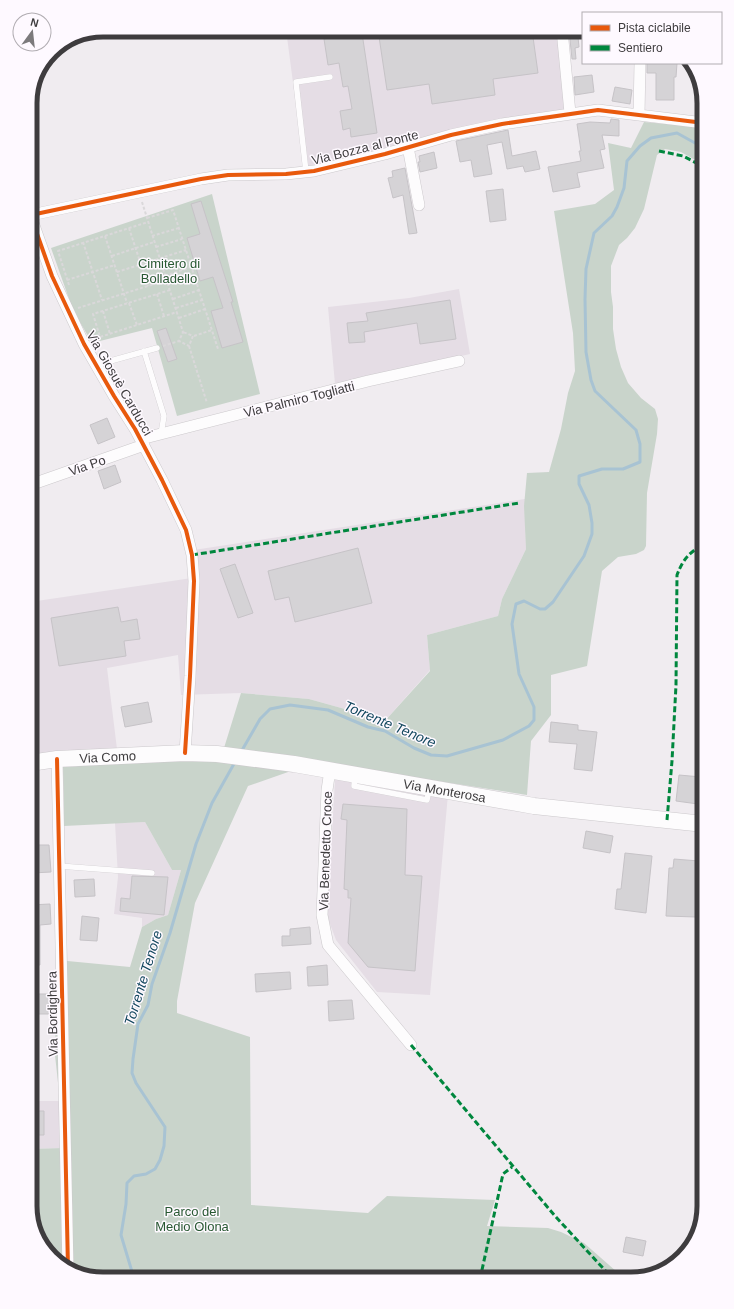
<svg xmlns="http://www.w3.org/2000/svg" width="734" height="1309" viewBox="0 0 734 1309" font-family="Arial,sans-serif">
	<rect width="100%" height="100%" fill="#f0ecf0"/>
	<path fill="#e5dde5" d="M323,30H557L569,115L506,123L305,174L287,37Z
		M459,289L470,354L335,384L328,307L409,298Z
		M525,499L526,549L502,599L498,616L427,635L430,670L383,723L352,711L309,699L241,693L181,695L178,655L107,668L117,749L30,755V602L192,578L187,551Z
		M336,765L449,783L430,995L377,992L336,940L327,916Z
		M145,822L172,870H181L168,915L156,919L142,927V918L114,914L118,877L115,823Z
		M30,1101H60L63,1148L30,1149Z"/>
	<path fill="#c9d4cb" d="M644,122L698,127L704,130V165L681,152L665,149L657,155L644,209L635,228L627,238L619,245L611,266V292L613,307V329L616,349L621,367L628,383L641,398L655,409L658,419L657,434L647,493L646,546L644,550L636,554L618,557L602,571L587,666L551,675V715L531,741L527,795L224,748L241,693L309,699L352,711L383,723L430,671L427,635L498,616L502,599L526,549L524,506L527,473L549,472L561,429L568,393L575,371L573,333L554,211L595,204L614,190L608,143L631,148Z
		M212,194L260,394L177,416L152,328L92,343L73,310L51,248Z
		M186,760L230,761L291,771L248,786L195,903L177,1001V1013L250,1037L251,1205L368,1213L387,1196L495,1200L487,1226L548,1228L561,1232L584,1243L625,1279H98L74,1271V1265L62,1266L36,1234L30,1206V1149L63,1148L60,1101L55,1055L57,960L130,967L142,927L156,919L168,915L181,870H172L145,822L64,826L63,767Z"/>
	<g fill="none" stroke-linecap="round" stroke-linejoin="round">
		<path stroke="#a8c3d3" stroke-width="3" d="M241,752L260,719L270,709L290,705L328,710L368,727L385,731L414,748L431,755L447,756L503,740L529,726L534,720V707L519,674L512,624L516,604L524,601L540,609H545L553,602L584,556L592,534V523L589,505L579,484V476L602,469H623L640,462V444L636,430L595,391L591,380L586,352L585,299L586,269L594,233L612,216L617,207L624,188L627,161L640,146L651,138L677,133L704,148
			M142,1279L133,1275L121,1235L126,1204L127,1183L134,1176L146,1174L155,1169L160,1160L164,1146L165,1127L136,1083L132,1073L133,1059L138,1024L148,1005L152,984L170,933L196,844L212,803L235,762"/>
	</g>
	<path fill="#d5d3d6" stroke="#c6c3c7" d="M378,30H532L538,73L493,79L495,95L432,104L429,84L387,90Z
		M569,30H583V37H578L579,47L575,48L576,59H572Z
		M362,33L377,133L351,137L350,128L343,130L340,111L352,109L348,86L343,87L339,63L328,65L324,39Z
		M647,63H677L676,77H674V100H656V73H647Z
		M592,75L594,92L575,95L574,77Z
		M615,87L632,90L630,104L612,101Z
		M611,119L619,120V136L602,135L605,149L600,150L604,168L577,173L580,187L553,192L548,167L581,161L579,151H581L577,124L590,122L610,123Z
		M508,130L512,156L536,151L540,169L525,172L523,166L507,169L502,142L487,145L492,174L474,177L471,160L460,162L456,141Z
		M434,152L437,168L420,172L418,162H420L419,156Z
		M405,168L417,233L409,234L403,195L393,198L388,178L393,177L392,171Z
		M503,189L506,220L490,222L486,191Z
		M201,201L233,302H231L243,342L222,348L211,311L223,308L213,277L200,281L187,238L200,234L191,204Z
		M450,300L456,339L420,344L417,323L364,332L365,342L349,343L347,323L368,321L366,313Z
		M166,328L177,359L168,362L157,331Z
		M107,418L115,437L98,444L90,425Z
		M115,465L121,482L104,489L98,471Z
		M358,548L372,603L295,622L289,597L275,600L268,571Z
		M235,564L253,613L238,618L220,569Z
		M118,607L121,622L137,619L140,639L124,641L126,656L59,666L51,618Z
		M148,702L152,722L125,727L121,707Z
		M551,722L578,725V730L597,732L592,771L574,769L577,744L549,742Z
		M679,775L701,777L698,804L676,801Z
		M343,804L407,809L405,875L422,876L415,971L368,967L348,943L351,898H348V890L344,889L347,820L341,819Z
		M586,831L613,836L610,853L583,848Z
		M31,845H49L51,872L32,873Z
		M625,853L652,856L646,913L615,909L617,889H621Z
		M674,859L699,861L696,917L666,916L669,868H673Z
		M132,876L168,877L164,915L120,911L121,898L130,899Z
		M94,879L95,896L75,897L74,880Z
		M50,904L51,924L40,925V965H30V933H32L30,905Z
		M82,916L99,918L97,941L80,940Z
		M310,927L311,944L282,946V936H290V929Z
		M327,965L328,985L308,986L307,967Z
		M290,972L291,989L256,992L255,974Z
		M37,994H54L55,1014H37Z
		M352,1000L354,1019L329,1021L328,1001Z
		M30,1111H44V1135H30Z
		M626,1237L646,1241L643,1256L623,1252Z"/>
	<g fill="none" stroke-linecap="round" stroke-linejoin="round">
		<defs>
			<path id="lane" d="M306,172L296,82L330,77
				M144,351L164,416L161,434
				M96,365L157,348
				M355,776L354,786L427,800L429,790
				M59,866L152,873"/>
			<path id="street" d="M562,30L570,113
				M639,115L640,63
				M408,147L419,205
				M30,214L52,276L84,344L114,396L135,429L162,480L186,530L192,555L194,581L190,676L185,753
				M31,215L201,179L228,175L286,174L314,171L385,154L451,135L502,124L598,110L704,123
				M141,439L368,381L459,361
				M30,485L144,445
				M57,759L68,1268
				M330,770L327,790L322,915L328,945L411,1045"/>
			<g id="secondary">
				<path id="s1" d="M30,763L57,759L185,753L217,754L294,764L534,806L704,824"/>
			</g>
		</defs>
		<use href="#lane" stroke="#ccc9cc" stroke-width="6"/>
		<use href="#street" stroke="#ccc9cc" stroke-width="12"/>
		<use href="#secondary" stroke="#ccc9cc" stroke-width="17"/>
		<path stroke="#dad8da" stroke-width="2" stroke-dasharray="3 2" stroke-linecap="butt" d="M142,202L183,332L179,341L189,346L193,336L183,332
			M147,218L173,210L218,349
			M129,228L148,286
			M105,236L127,303
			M152,236L179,228
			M83,242L102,300
			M156,247L182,239
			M112,256L154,242
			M117,272L186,250
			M165,276L191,267
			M67,280L115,265
			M69,285L58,251L148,222
			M170,290L93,314L100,337L177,312
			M157,294L164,316
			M173,299L199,290
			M129,303L137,325
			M78,308L167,280
			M176,308L202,300
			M103,311L110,334
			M179,318L205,309
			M194,336L212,330
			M163,346L179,341
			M189,346L207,403"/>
		<use href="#lane" stroke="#fdfcfd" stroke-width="5.5"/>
		<use href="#street" stroke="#fdfcfd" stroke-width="11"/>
		<use href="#secondary" stroke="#fdfcfd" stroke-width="16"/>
		<path stroke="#00873e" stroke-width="3" stroke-dasharray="6 3" stroke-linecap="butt" d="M659,151L683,156L704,167
			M192,555L519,503
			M667,820L672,761L676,685L677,575C684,557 689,554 704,543
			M411,1045L555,1216L613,1279
			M480,1279L503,1174L512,1167"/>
		<defs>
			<path id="cycleway" d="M30,214L52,276L84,344L114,396L135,429L162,480L186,530L192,555L194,581L190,676L185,753
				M31,215L201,179L228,175L286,174L314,171L385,154L451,135L502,124L598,110L704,123
				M57,759L68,1268"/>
		</defs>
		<use href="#cycleway" stroke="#fef9ff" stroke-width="6"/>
		<use href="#cycleway" stroke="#e8590c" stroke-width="4"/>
	</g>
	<g text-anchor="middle" stroke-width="3" stroke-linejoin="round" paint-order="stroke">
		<g font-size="13" fill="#3e3c3e" stroke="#fef9ff">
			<text transform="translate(365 147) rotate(-14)" y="5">Via Bozza al Ponte</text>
			<text transform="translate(120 383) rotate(60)" y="5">Via Giosuè Carducci</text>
			<text transform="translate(299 399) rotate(-14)" y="5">Via Palmiro Togliatti</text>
			<text transform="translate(87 465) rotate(-19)" y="5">Via Po</text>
			<text dy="5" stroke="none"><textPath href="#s1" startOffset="78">Via Como</textPath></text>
			<text dy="5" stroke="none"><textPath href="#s1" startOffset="418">Via Monterosa</textPath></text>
			<text transform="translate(325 851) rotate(-88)" y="5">Via Benedetto Croce</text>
			<text transform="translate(52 1014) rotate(-91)" y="5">Via Bordighera</text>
		</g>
		<g font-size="13" fill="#285832" stroke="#fef9ff">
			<text x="169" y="268">Cimitero di<tspan x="169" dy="15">Bolladello</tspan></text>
			<text x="192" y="1216">Parco del<tspan x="192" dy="15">Medio Olona</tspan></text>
		</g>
		<g font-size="14" font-style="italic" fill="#12475e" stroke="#fef9ff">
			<text transform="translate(390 724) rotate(23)" y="5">Torrente Tenore</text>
			<text transform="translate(143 978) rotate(-73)" y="5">Torrente Tenore</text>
		</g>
	</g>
	<path d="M0 0H734V1309H0ZM103 37H631A66 66 0 0 1 697 103V1206A66 66 0 0 1 631 1272H103A66 66 0 0 1 37 1206V103A66 66 0 0 1 103 37Z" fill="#fef9ff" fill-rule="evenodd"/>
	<path fill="none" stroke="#3e3c3e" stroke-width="5" d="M103 37H631A66 66 0 0 1 697 103V1206A66 66 0 0 1 631 1272H103A66 66 0 0 1 37 1206V103A66 66 0 0 1 103 37Z"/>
	<rect x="582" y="12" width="140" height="52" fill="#fef9ff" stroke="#b1adb2"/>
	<rect x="590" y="25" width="20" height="6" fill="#e8590c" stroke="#b1adb2"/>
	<text x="618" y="32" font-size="12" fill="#3e3c3e">Pista ciclabile</text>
	<rect x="590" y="45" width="20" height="6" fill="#00873e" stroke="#b1adb2"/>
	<text x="618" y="52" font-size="12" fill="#3e3c3e">Sentiero</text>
	<g transform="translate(32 32) rotate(15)"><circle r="19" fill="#fef9ff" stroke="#b1adb2"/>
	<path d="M0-3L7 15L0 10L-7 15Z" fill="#7c7a7c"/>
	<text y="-6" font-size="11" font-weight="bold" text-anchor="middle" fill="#3e3c3e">N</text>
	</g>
</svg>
